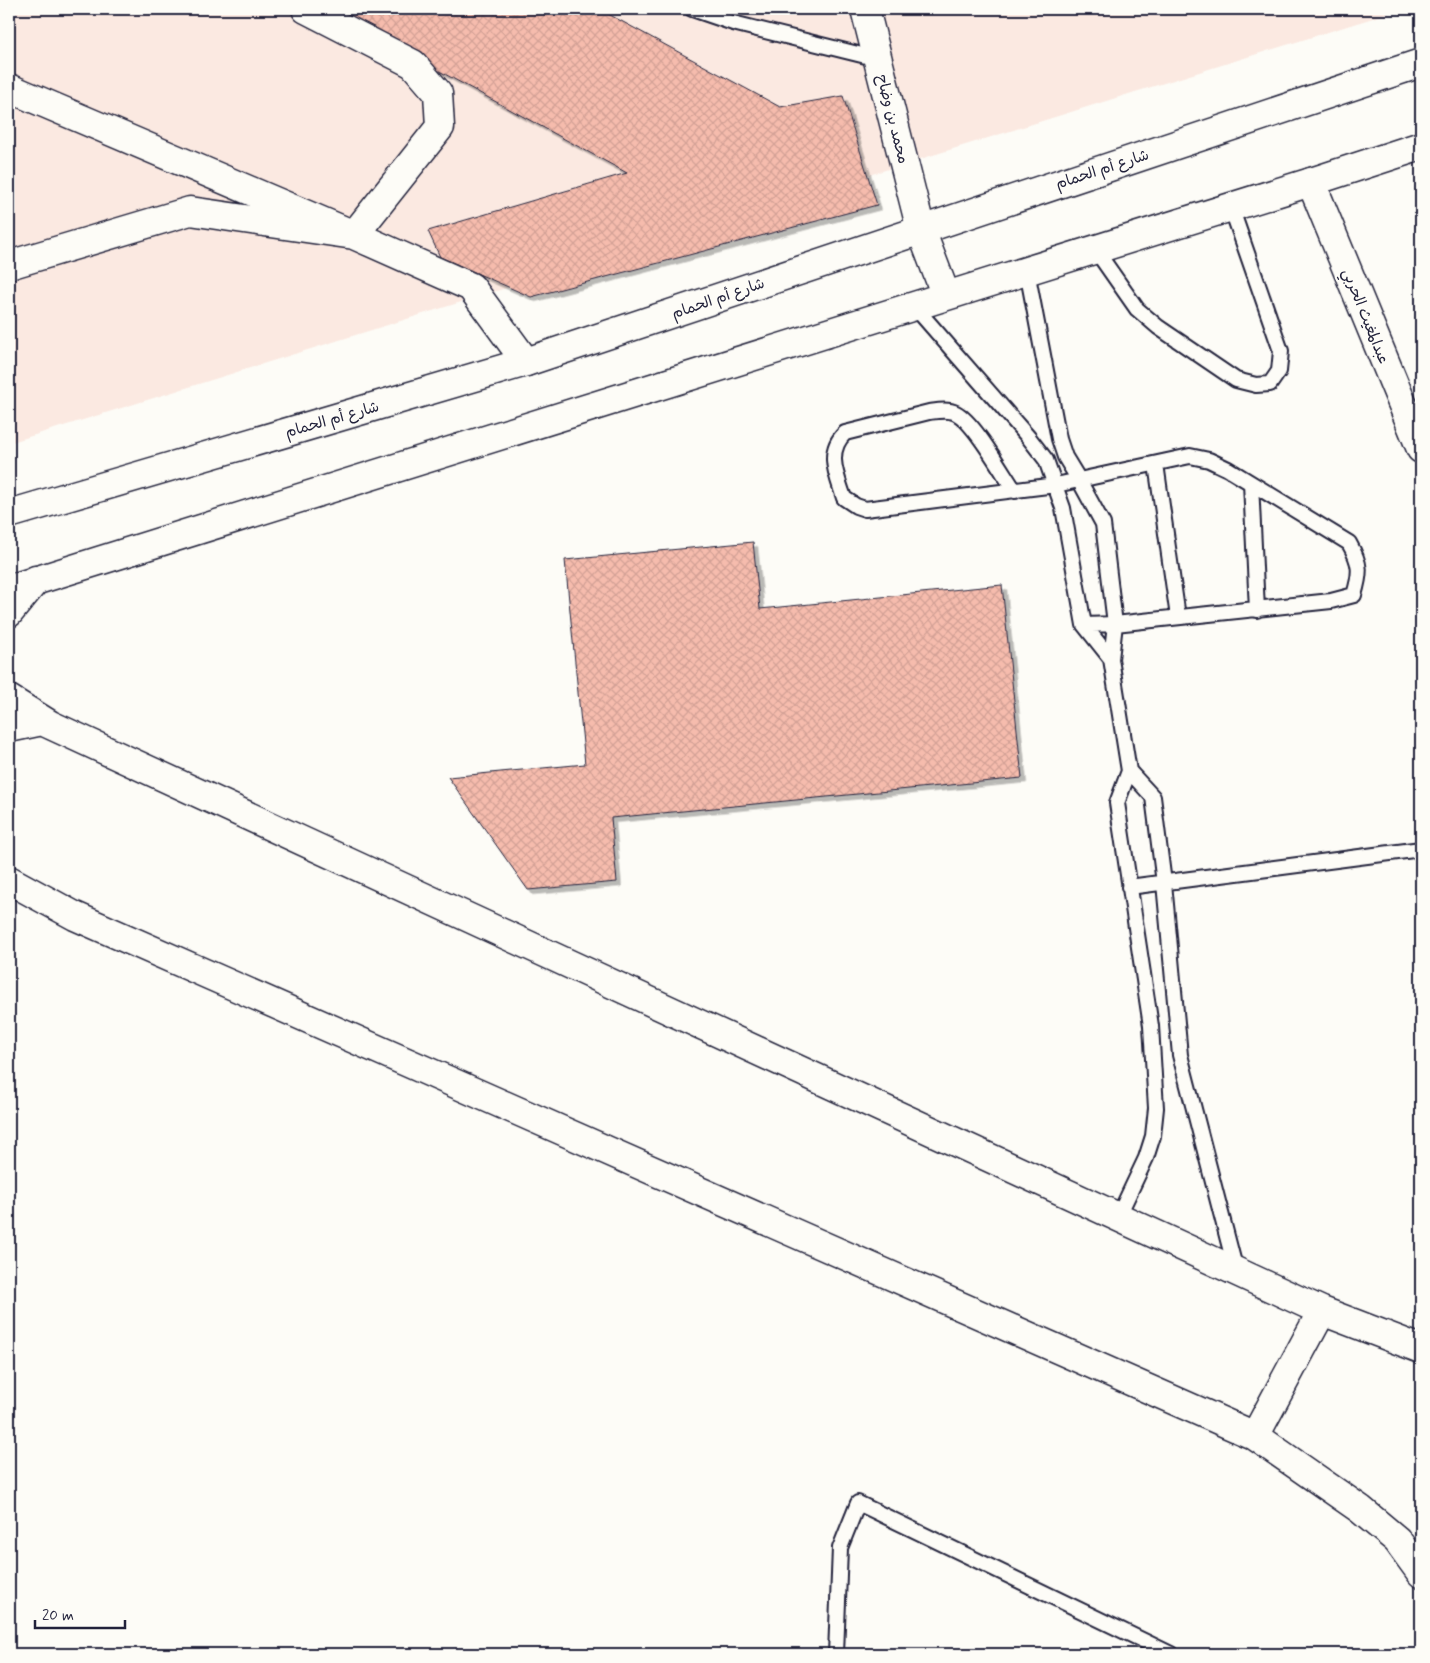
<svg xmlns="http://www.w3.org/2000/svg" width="1430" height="1663" viewBox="0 0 1430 1663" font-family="Mynerve,'Playpen Sans Arabic',sans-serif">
	<defs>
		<pattern id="building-cross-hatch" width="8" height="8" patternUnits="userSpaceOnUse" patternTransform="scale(1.25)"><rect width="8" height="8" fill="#f6bcad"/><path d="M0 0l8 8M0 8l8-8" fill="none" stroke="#d3a196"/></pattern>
		<filter id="shadow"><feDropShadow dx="4.5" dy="4.5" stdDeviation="0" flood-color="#0004"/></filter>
	</defs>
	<rect width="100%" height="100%" fill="#fdfcf7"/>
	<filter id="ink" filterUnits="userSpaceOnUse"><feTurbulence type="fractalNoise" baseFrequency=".02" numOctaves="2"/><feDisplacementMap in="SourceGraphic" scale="10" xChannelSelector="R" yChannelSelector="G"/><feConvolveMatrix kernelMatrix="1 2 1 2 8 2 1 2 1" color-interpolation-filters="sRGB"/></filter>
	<g filter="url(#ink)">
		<path fill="#fbe9e1" d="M9,9H1375L1389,13L9,443Z"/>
		<path fill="url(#building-cross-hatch)" stroke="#22223b" filter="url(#shadow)" d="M325,9H599L780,107L843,96L877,205L531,297L440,257L428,231L627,173Z
			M753,542L760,609L1002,585L1022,778L611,818L617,882L528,890L448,777L585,764L565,560Z"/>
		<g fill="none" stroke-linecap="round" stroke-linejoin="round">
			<defs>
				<path id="service" d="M692,9L733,23L878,59
					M1095,249L1137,309L1158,327L1236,380L1256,385L1270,384L1279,371L1281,351L1231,207
					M1027,271L1059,439L1065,457L1079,480L1103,524L1115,624L1111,659L1129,771L1117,803L1151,1026L1156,1108L1153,1136L1146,1158L1118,1217
					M914,306L1029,438L1046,460L1063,508L1084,625L1111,659
					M1156,464L1178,617
					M1251,483L1257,610
					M1015,491C1002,472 974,422 956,413C948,409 937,411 929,412L845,433C825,452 837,476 844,498L856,506L865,509L1056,485L1190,456L1209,460L1228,469L1349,543C1361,564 1361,572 1354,595L1331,601L1115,624L1084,625
					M1129,771L1153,797L1164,883L1180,1055L1236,1271
					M1129,887L1421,849
					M836,1654L840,1548L858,1503L1171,1654"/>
				<path id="minor" d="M865,9L921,230
					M9,88L354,235L471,287L526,362
					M1311,182L1421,449
					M9,265L190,211L354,235L440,127L438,93L413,64L306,9"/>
				<path id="tertiary" d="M9,613L36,580
					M9,699L49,724
					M9,728L42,721L1322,1311L1421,1349
					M9,880L75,916L1255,1436L1360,1509L1397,1540L1421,1573
					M1255,1436L1322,1311"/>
				<path id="secondary" d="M921,230L946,296
					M9,514L526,362L1421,63
					M9,589L1311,182L1421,146"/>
			</defs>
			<use href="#service" stroke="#22223b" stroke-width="18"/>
			<use href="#minor" stroke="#22223b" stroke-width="31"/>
			<use href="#tertiary" stroke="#22223b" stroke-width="31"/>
			<use href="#secondary" stroke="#22223b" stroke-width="31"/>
			<use href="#service" stroke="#fdfcf7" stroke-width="14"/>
			<use href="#minor" stroke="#fdfcf7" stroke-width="28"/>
			<use href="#tertiary" stroke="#fdfcf7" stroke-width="28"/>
			<use href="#secondary" stroke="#fdfcf7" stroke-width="28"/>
		</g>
	</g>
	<g text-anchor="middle" stroke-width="4" stroke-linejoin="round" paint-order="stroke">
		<g font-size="15" fill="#22223b" stroke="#fdfcf7">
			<text transform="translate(893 119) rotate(76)" y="5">محمد بن وضاح</text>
			<text transform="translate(1102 169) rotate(-18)" y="5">شارع أم الحمام</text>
			<text transform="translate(718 298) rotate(-19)" y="5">شارع أم الحمام</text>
			<text transform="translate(1366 316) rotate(68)" y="5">عبدالمغيث الحربي</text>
			<text transform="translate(332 419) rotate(-16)" y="5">شارع أم الحمام</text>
		</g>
	</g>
	<rect width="1430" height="1663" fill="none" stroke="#fdfcf7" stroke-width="30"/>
	<rect x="15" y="15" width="1400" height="1633" fill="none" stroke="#22223b" stroke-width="2" filter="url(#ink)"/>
	<path d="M35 1620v8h90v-8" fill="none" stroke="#22223b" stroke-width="2.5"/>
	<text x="42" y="1620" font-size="15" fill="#22223b" stroke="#fdfcf7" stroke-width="4" paint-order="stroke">20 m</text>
</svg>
